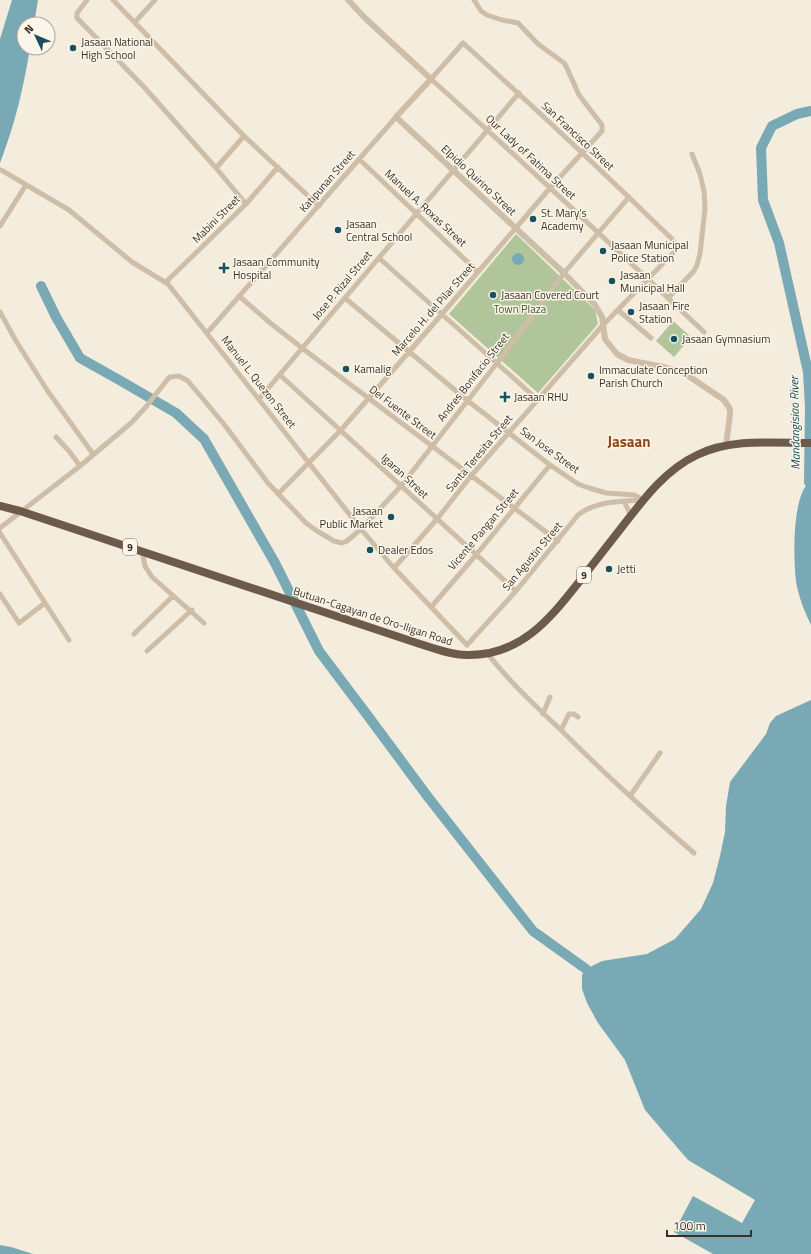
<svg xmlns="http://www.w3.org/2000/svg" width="811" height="1254" viewBox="0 0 811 1254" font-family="'Titillium Web',sans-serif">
	<rect width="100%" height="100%" fill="#f4ecdc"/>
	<path fill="#b0c59a" d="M516,234L595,310L598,324L538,393L449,314Z
		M673,321L691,337L674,357L656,341Z"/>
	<path fill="#78a9b4" d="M12,0H38L34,24H24V48H30C23,90 15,124 0,163V39Z
		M512 259a6 6 0 1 1 12 0a6 6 0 1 1-12 0Z
		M811,481V625C805,613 800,600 797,587C793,567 791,492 811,481Z
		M811,700V1254H713L674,1232L693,1196L742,1223L755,1200L688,1160L645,1110L625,1060L598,1023L587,1003L582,989V975L586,969L602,961L647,954L675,939L701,909L713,883L720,856L725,832L726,806L730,782L766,734L770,723L776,716Z
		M0,1245L11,1247L33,1254H0Z"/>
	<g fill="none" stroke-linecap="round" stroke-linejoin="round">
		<path stroke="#78a9b4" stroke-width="10" d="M41,286L56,317L80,358L121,381L176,413L204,439L275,563L319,651L368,716L428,797L533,931L586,969
			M809,482L810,407L808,372L779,243L763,200L761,148L772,126L797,114L811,111"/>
		<path stroke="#cebea7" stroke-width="5" d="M87,0L77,13V18L144,87L216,168L246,204
			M113,0L244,136L319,206
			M135,22L155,0
			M359,159L478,272
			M216,168L244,136
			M1,170L69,210L132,262L168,284L361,529L394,568L467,645
			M0,226L26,185
			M379,258L538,400
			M166,282L246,204L278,167
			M239,296L269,322L302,348L558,541
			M345,298L468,401L550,465L578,484L589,488L606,493L635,495L643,500
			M668,298L694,271L697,265L700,254L705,209L704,191L700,174L692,154
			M618,310L651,338
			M0,312L16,341L47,390L93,454
			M207,333L396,117
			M280,375L516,591
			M259,399L519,93
			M56,437L69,451L80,466
			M278,494L341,430L442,314L550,188L602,131V125L579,95L566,66L564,63L538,44L518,23L502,20L487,15L481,11L474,0
			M624,501L631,516
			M0,528L80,466L131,423L145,408L167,380L170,377L179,376L188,381L223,423L268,483L306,523L317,531L334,541L342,543L347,541L361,529L401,486L497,363L564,273L629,197
			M0,533L69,640
			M142,551L145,566L152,577L204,623
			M394,568L437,519L471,476L603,325L675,251L677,246L671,238C603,172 534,107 463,43L431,79C523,162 614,247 704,332
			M0,594L19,623L45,603
			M432,606L476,555L550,465
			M134,634L173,596
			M467,645L516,591L578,515C596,501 621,501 643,500
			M147,651L192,610
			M488,654C511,684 539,709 566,735C607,776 650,815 694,853
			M543,714L550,697
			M561,730L569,714H574L578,717
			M630,796L660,753"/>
		<path stroke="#cebea7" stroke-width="6" d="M348,0L365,18L431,79L396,117L564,273L595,305L602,317L605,339L617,354L628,360L663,367L684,373L724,400L730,409V414L726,446"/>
		<path stroke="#6c5a4b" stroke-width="8" d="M0,506L20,511L417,643C433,648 450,655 467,655C520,656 549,620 579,582C593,564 607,546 622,527C643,500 665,470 697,455C732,438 774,443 811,443"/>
	</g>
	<g fill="#19505f" stroke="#fbf6e9" stroke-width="1.5">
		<circle cx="73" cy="48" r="4"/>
		<circle cx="533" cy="219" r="4"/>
		<circle cx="338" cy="230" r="4"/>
		<circle cx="603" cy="251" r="4"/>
		<path d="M222 262h4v4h4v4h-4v4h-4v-4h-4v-4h4z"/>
		<circle cx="612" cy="281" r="4"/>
		<circle cx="493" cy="295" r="4"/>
		<circle cx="631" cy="312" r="4"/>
		<circle cx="674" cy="339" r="4"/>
		<circle cx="346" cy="369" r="4"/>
		<circle cx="591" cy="376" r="4"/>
		<path d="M503 391h4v4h4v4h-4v4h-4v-4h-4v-4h4z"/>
		<circle cx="391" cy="517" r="4"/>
		<circle cx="370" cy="550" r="4"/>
		<circle cx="609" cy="569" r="4"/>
	</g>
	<g text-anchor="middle" stroke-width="3" stroke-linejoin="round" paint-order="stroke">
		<g fill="#fbf6e9" stroke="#736b62" stroke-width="1">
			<rect x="123" y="539" width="14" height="16" rx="3"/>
			<rect x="577" y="567" width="14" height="16" rx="3"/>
		</g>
		<g font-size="10" font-weight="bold" fill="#393028">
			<text x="130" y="551">9</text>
			<text x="584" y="579">9</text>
		</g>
		<g font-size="11" fill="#393028" stroke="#fbf6e9" text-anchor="start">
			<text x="81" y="46">Jasaan National<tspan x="81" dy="13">High School</tspan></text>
			<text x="541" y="217">St. Mary's<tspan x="541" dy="13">Academy</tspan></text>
			<text x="346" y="228">Jasaan<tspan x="346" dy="13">Central School</tspan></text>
			<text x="611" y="249">Jasaan Municipal<tspan x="611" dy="13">Police Station</tspan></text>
			<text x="233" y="266">Jasaan Community<tspan x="233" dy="13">Hospital</tspan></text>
			<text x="620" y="279">Jasaan<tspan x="620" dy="13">Municipal Hall</tspan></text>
			<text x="501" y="299">Jasaan Covered Court</text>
			<text x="639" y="310">Jasaan Fire<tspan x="639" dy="13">Station</tspan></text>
			<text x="682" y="343">Jasaan Gymnasium</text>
			<text x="354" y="373">Kamalig</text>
			<text x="599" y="374">Immaculate Conception<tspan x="599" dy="13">Parish Church</tspan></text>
			<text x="514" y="401">Jasaan RHU</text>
			<text x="383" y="515" text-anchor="end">Jasaan<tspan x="383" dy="13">Public Market</tspan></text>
			<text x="378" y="554">Dealer Edos</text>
			<text x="617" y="573">Jetti</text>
		</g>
		<g font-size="11" fill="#393028" stroke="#fbf6e9">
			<text transform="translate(578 136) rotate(43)" y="4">San Francisco Street</text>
			<text transform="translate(531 157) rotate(43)" y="4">Our Lady of Fatima Street</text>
			<text transform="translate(479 180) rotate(43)" y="4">Elpidio Quirino Street</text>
			<text transform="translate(327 181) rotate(-49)" y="4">Katipunan Street</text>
			<text transform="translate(426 208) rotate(43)" y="4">Manuel A. Roxas Street</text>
			<text transform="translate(216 219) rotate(-45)" y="4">Mabini Street</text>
			<text transform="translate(342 285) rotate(-50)" y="4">Jose P. Rizal Street</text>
			<text transform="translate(433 309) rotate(-49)" y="4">Marcelo H. del Pilar Street</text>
			<text transform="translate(473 377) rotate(-52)" y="4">Andres Bonifacio Street</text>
			<text transform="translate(259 382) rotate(52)" y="4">Manuel L. Quezon Street</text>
			<text transform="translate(403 412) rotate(37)" y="4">Del Fuente Street</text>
			<text transform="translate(550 450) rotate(36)" y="4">San Jose Street</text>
			<text transform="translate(479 453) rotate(-50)" y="4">Santa Teresita Street</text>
			<text transform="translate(405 476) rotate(43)" y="4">Igaran Street</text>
			<text transform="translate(483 529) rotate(-50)" y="4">Vicente Pangan Street</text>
			<text transform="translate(532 556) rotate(-50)" y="4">San Agustin Street</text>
			<text transform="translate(373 616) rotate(18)" y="4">Butuan-Cagayan de Oro-Iligan Road</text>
		</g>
		<g font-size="11" fill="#415a29" stroke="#fbf6e9">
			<text x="520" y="313">Town Plaza</text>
		</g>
		<g font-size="12" font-style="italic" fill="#19505f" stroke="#fbf6e9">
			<text transform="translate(795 423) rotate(-91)" y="4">Mandangisiao River</text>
		</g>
		<g font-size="15" font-weight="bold" fill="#90471a" stroke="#fbf6e9">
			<text x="629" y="447">Jasaan</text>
		</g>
	</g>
	<g transform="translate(36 36) rotate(314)"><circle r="19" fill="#fbf6e9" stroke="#ada79c"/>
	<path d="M0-3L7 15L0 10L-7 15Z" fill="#19505f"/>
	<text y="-6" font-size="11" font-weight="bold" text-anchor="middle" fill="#393028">N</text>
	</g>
	<path d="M667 1230v6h84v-6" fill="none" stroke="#393028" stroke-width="2"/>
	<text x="673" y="1230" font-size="12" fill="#393028" stroke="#fbf6e9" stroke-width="3" paint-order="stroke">100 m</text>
</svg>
